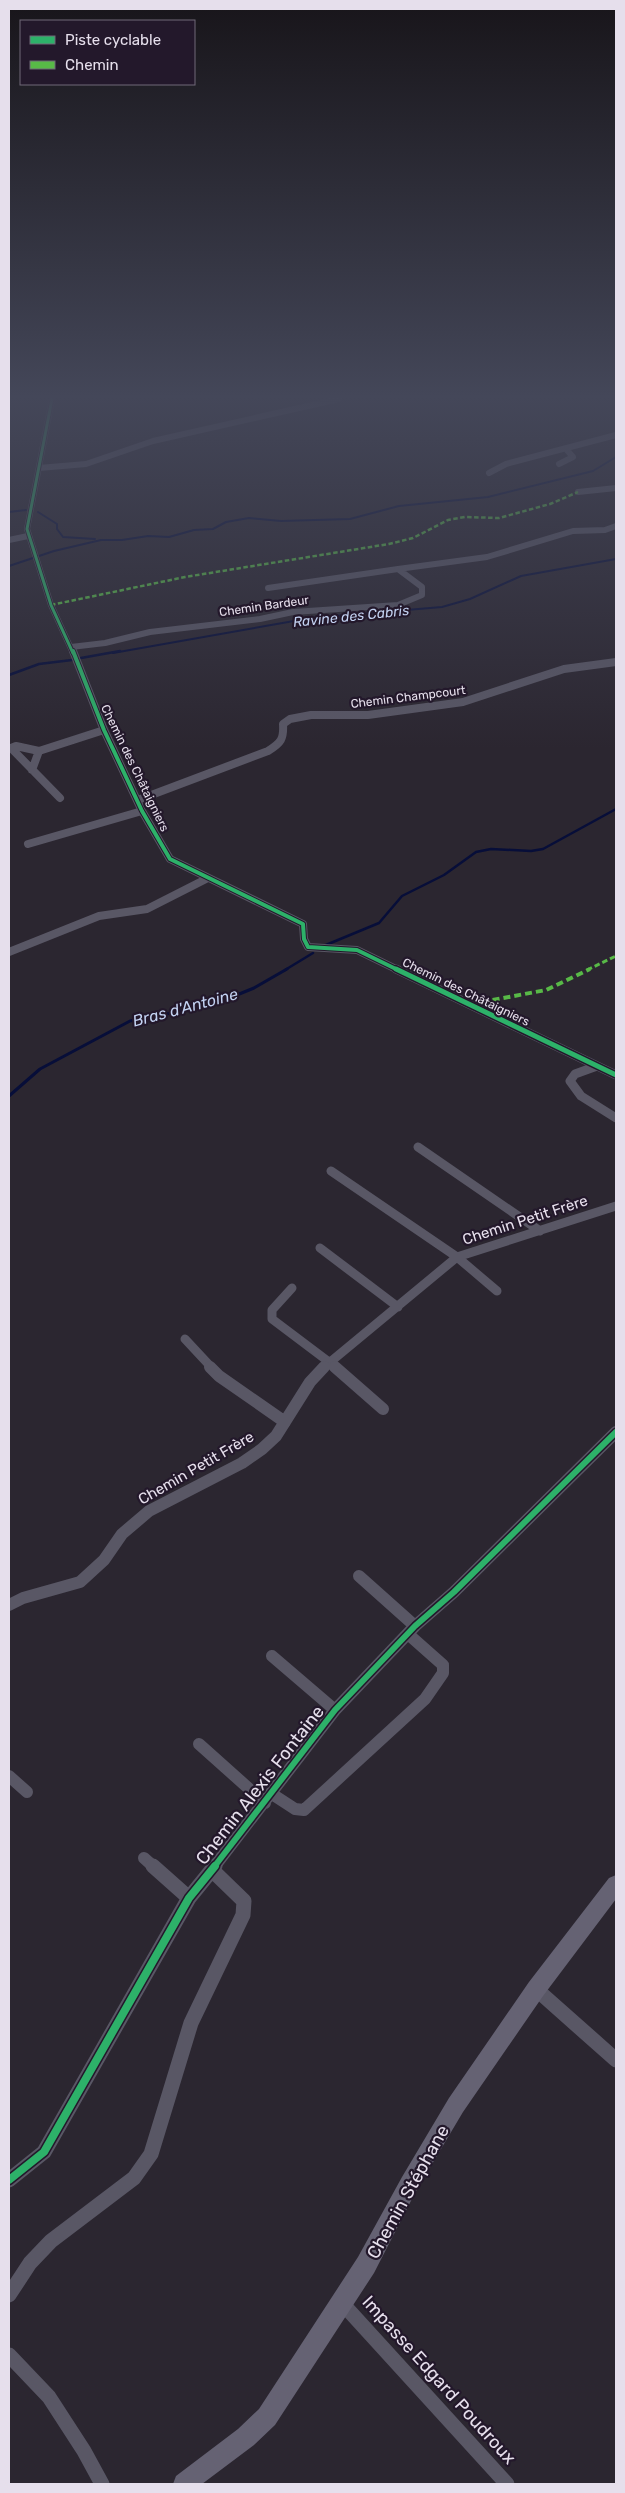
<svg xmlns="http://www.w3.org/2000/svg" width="625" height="2493" viewBox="0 0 625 2493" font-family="Rubik,sans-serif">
	<rect width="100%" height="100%" fill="#2b2630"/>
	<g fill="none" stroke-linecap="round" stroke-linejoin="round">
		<path stroke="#070e39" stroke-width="2" d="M9,512L26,510
			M38,512L57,524V529L63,537L95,539
			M9,566L54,551L101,540H122L148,536L169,537L194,530L213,529L226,522L249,518L281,521L350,519L399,506L488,497L593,471L616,457
			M113,653L311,618L442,607L470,599L521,576L616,559"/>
		<path stroke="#070e39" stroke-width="2.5" d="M81,658L120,651
			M9,675L39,664L72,660
			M321,947L379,923L402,896L444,875L476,852L491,849L531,851L543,849L616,809
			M285,970L313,953"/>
		<path stroke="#070e39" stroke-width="3" d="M9,1096L40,1069L130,1021L192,1009L227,999L254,988L287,969"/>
		<path stroke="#595765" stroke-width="6" d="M52,399L27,529L51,605L73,653
			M559,464L573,457L566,449
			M39,468L86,464L153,441L339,399
			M489,473L506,464L616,435
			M578,492L616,488
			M9,540L28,536
			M268,588L398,569
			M71,647L105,643L150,632L260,619L293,612L398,605L422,595V587L398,569L487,557L573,531L605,530L616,526"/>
		<path stroke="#595765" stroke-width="8" d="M73,651L104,730L142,811L170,859L303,924L304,939L308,947L357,950L398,970
			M11,748L60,798
			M11,748L16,746L39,751
			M32,770L39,751L104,730
			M138,800L268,751C281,743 284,739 283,724L290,719L311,715H368L463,702L564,669L616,662
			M28,844L142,811
			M9,952L99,916L147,909L208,878"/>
		<path stroke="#595765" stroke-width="9" d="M396,969L616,1075
			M597,1066L575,1074L570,1081L581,1096L616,1118
			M418,1147L540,1231
			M331,1171L457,1257L497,1291
			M320,1248L398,1307
			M292,1288L272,1310V1319L337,1368
			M185,1339L212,1368
			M323,1368L457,1257L616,1206"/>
		<path stroke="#595765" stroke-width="12" d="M210,1367L219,1376L285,1422
			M335,1367L383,1409
			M359,1576L415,1626
			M9,1605L23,1598L80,1582L104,1560L122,1534L149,1511L242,1463L262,1449L276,1436L310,1382L324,1367
			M272,1656L335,1710
			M199,1744L265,1803
			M9,1776L27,1792
			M272,1794L295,1809L304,1810L425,1699L443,1673V1665L408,1634
			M144,1858L154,1867
			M214,1867L335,1710L415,1626L454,1592L616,1432"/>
		<path stroke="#595765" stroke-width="15" d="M153,1866L189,1898
			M536,1989L616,2060
			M9,2180L44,2152L189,1898L215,1866
			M9,2295L30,2263L51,2241L134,2178L151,2154L191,2023L243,1915L244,1901L212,1870
			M342,2303L507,2484
			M9,2355L49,2397L84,2451L102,2484"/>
		<path fill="#656273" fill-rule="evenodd" d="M616,1875V1899L543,1996L463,2112L416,2191L374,2273L275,2425L254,2445L202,2484H173L176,2476L238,2429L259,2409L358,2257L402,2177L449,2098L529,1982L609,1878Z"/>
		<path stroke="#58b947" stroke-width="2.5" stroke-dasharray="4.5 2.5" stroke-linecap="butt" d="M51,605L185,577L389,544L413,538L448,520L465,517L499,518L550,504L578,492"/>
		<path stroke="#58b947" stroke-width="3" stroke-dasharray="5.5 3" stroke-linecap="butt" d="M587,970L616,956"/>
		<path stroke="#58b947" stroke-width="4" stroke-dasharray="7 4" stroke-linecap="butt" d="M471,1004L546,990L590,969"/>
		<defs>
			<path id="cycleway-far4" d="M52,399L27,529L51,605L73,653"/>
			<path id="cycleway-far3" d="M73,651L104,730L142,811L170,859L303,924L304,939L308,947L357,950L398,970"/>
			<path id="cycleway-far2" d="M396,969L616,1075"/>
			<path id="cycleway-far1" d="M214,1867L335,1710L415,1626L454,1592L616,1432"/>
			<path id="cycleway" d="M9,2180L44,2152L189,1898L215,1866"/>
		</defs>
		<use href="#cycleway-far4" stroke="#23182b" stroke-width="5"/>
		<use href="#cycleway-far3" stroke="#23182b" stroke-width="6"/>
		<use href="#cycleway-far2" stroke="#23182b" stroke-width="8"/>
		<use href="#cycleway-far1" stroke="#23182b" stroke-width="9"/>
		<use href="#cycleway" stroke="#23182b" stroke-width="11"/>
		<use href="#cycleway-far4" stroke="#2db169" stroke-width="3"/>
		<use href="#cycleway-far3" stroke="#2db169" stroke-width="4"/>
		<use href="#cycleway-far2" stroke="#2db169" stroke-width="5"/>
		<use href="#cycleway-far1" stroke="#2db169" stroke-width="6"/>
		<use href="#cycleway" stroke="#2db169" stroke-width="8"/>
	</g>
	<linearGradient id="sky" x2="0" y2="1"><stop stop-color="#18151a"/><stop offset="0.53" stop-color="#444759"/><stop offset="1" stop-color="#444759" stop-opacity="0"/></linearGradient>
	<rect width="625" height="748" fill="url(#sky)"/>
	<g text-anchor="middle" stroke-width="4.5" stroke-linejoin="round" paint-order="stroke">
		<g font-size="12" fill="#e6dfec" stroke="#23182b">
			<text transform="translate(264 606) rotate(-8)" y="4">Chemin Bardeur</text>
			<text transform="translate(408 697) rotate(-7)" y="4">Chemin Champcourt</text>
			<text transform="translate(135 768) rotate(64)" y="4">Chemin des Châtaigniers</text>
			<text transform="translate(466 992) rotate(26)" y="4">Chemin des Châtaigniers</text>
		</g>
		<g font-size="14" font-style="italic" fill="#c3d2f2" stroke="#23182b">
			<text transform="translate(351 616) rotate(-6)" y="5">Ravine des Cabris</text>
		</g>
		<g font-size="15" fill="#e6dfec" stroke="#23182b">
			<text transform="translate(525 1220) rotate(-18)" y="5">Chemin Petit Frère</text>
			<text transform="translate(196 1468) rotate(-30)" y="5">Chemin Petit Frère</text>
		</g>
		<g font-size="16" font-style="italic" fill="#c3d2f2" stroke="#23182b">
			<text transform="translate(185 1007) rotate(-15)" y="6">Bras d'Antoine</text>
		</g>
		<g font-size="18" fill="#e6dfec" stroke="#23182b">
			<text transform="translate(260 1785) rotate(-52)" y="6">Chemin Alexis Fontaine</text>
			<text transform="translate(408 2192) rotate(-61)" y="6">Chemin Stéphane</text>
			<text transform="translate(439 2380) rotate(48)" y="6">Impasse Edgard Poudroux</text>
		</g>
	</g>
	<rect width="625" height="2493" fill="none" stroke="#e6dfec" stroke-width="20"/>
	<rect x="20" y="20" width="175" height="65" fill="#23182b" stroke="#716878"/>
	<rect x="30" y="36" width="25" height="8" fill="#2db169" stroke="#716878"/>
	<text x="65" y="45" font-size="15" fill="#e6dfec">Piste cyclable</text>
	<rect x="30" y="61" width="25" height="8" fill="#58b947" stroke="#716878"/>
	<text x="65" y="70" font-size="15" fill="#e6dfec">Chemin</text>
</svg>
